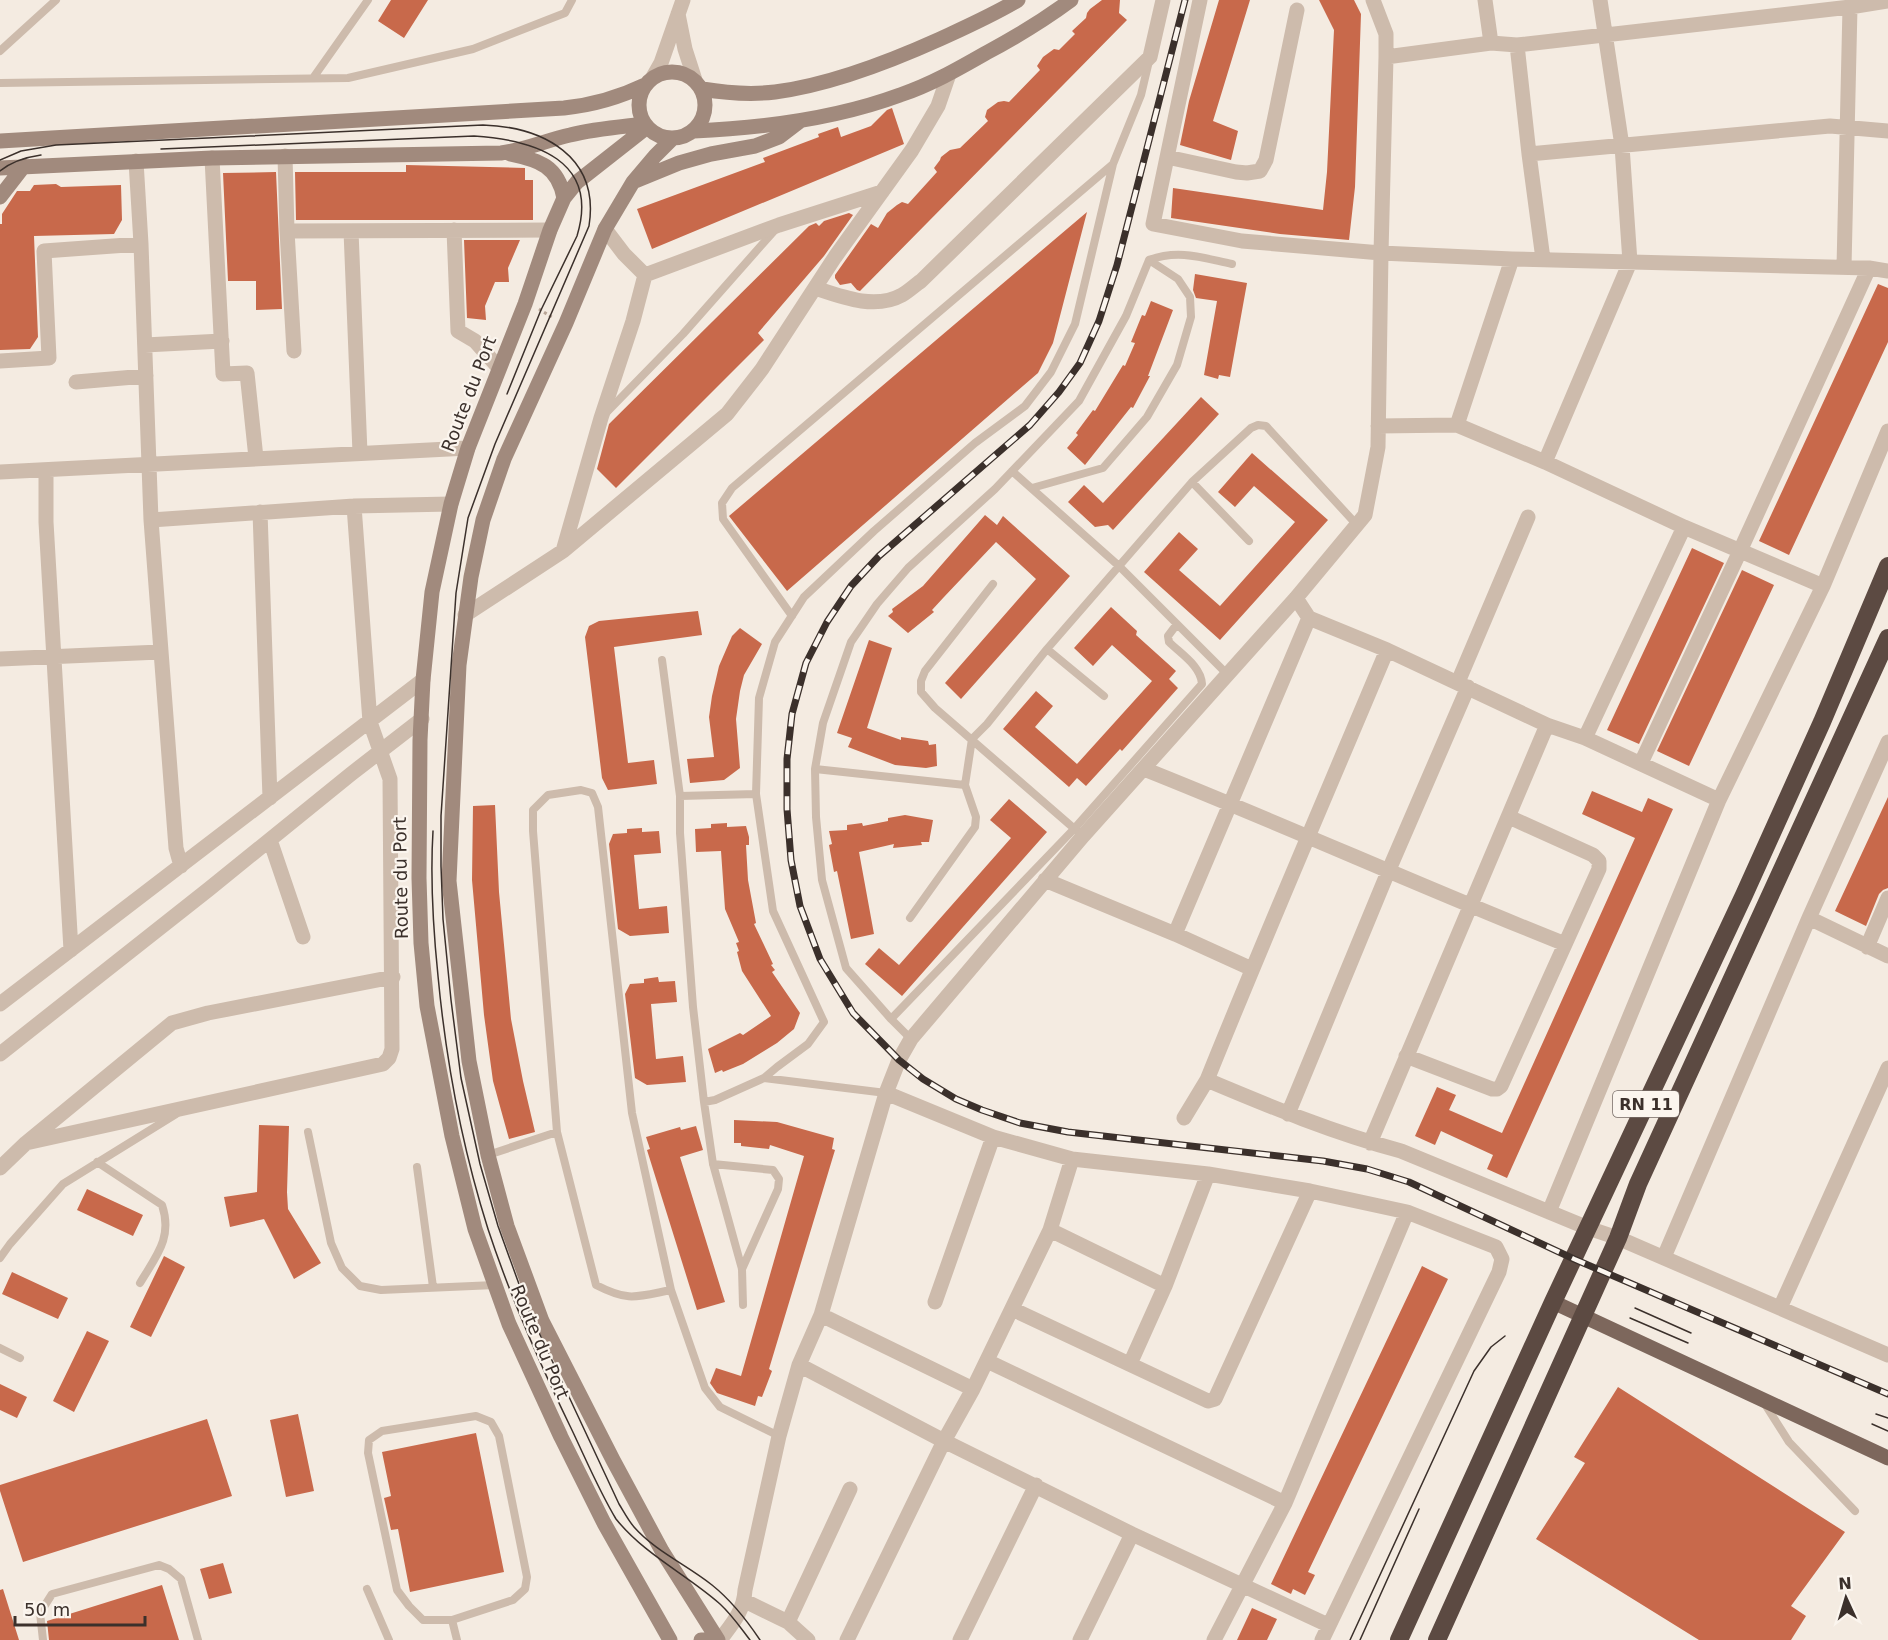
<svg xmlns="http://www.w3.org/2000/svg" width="1888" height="1640" viewBox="0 0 1888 1640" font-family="'DejaVu Sans',sans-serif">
	<rect width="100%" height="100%" fill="#f4ebe1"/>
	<path fill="#c8694b" d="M391,0H428L404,38L378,21Z
		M1102,0H1120L1119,13L1127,20L860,291L857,290L851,283L840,285L835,278V275L871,224L878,228L887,213L897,205L902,202L908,204L937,172L934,168L940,160L941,157L950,150L960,148L988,121L985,117L987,110L998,102L1004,101L1009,102L1040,70L1037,66L1043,57L1054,49L1059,50L1075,34L1072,31L1086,18L1087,13L1090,9Z
		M1219,0H1250L1213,121L1238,131L1231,160L1180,145L1189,101Z
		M1319,0H1354L1361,14L1355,187L1349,240L1280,234L1171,218L1173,188L1323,210L1327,172L1334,30Z
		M892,108L904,144L652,249L637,209L765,162L763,158L819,137L818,134L838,127L841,137L871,126L887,110Z
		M406,165L525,168V180H533V220H296L295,172H406Z
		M276,172L282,309L256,310V281H228L223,173Z
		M56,184L61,187L121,185L122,220L114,234L34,236L38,337L30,349L0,350V224H2V214L17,191H30L34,185Z
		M1087,212L1053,343L1038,373L787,591L729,516Z
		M849,213L853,215L824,256L758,333L764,340L616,488L597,469L609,424L809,226L816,223L819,226L824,221Z
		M464,240H520L508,268L509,282H495L485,306L486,320L467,318Z
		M1195,274L1247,283L1230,377L1219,375L1218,379L1204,375L1217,301L1196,298L1193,290Z
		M1878,284L1888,288V342L1789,555L1759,541Z
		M1151,301L1173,310L1148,376H1150L1133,408L1131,407L1085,465L1067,448L1078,435L1076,433L1093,410L1095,411L1123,365L1125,366L1135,343L1131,342L1142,315L1145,316Z
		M1201,397L1219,414L1113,530L1108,525L1095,527L1068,502L1084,485L1103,503Z
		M1252,453L1328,520L1220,640L1144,572L1179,532L1198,549L1179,570L1220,606L1295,522L1254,486L1235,507L1218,492Z
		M985,515L997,525L1003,516L1070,576L961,699L945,683L1036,579L996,542L944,597L932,610L934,612L908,633L888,616L893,612L892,609L923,586Z
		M1692,548L1724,563L1639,744L1607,730Z
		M1742,570L1774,585L1689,766L1657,751Z
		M1111,607L1137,631L1136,635L1176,671L1169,679L1178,688L1122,751L1120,749L1086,786L1077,778L1069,787L1003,729L1036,691L1053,706L1035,727L1077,764L1152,681L1112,645L1093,666L1074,648Z
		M698,611L702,635L614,647L628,763L654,760L657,784L608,790L602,778L585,637L589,626L599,621Z
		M740,628L762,644L744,675L740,691L736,719L740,768L724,780L690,783L687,759L714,757L709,717L712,696L719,666L732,636Z
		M869,640L892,648L867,728L901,740V737L928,741L929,745L936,744L937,766L926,768L895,765L848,747L852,738L837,733Z
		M1592,791L1642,812L1648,798L1673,809L1507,1178L1487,1169L1493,1155L1441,1131L1435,1145L1415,1136L1437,1087L1456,1095L1449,1110L1502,1133L1635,838L1582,814Z
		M1888,797V888L1883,890L1879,894L1866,926L1835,911Z
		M1009,799L1047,832L902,996L865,964L879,948L899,965L1011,838L990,820Z
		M495,805L499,892L511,1019L523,1081L535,1132L509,1139L493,1081L484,1015L472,880L473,806Z
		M905,815L933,820L929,842H921L922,845L893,848L894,844L859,852L874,934L851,939L837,871L834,872L829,845L832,844L829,831L847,830V825L862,823L863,826L888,821V818Z
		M727,823V827L746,826L749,837V845H746L748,880L756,923L754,924L773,964L771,965L775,970L772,972L800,1013L794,1029L777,1043L743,1064L723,1072L722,1070L715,1073L708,1049L740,1033L743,1035L771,1016L742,971L737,952L739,951L736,943L739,942L725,909L721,851L696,852L695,829L711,828V824Z
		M642,828V832L659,831L661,853L634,855L639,909L667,906L669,933L630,936L618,929L609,844L613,834L627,833V829Z
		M658,977L659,982L675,981L677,1002L651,1004L656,1059L683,1056L686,1082L647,1085L635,1078L625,994L630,984L644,983V979Z
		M734,1120L777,1122L834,1138L832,1149L835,1150L769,1369L772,1371L762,1397L758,1396L755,1406L717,1393L710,1383L716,1368L741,1376L804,1156L770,1145L769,1149L741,1146V1143H734Z
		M259,1125L289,1126L287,1192L288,1209L321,1263L294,1279L264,1219L230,1227L224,1197L257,1192Z
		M696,1126L703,1150L680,1157L725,1302L697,1310L647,1150L650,1149L646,1137L680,1127L681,1130Z
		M87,1189L143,1215L133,1236L77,1210Z
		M164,1256L185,1267L151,1337L130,1327Z
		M1422,1266L1448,1279L1308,1572L1315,1575L1305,1595L1293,1589L1291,1594L1271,1584Z
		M12,1272L68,1298L58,1319L2,1294Z
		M87,1331L109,1341L74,1412L53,1401Z
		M0,1384L27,1397L17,1418L0,1410Z
		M1618,1387L1845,1532L1791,1606L1806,1616L1791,1640H1699L1536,1539L1585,1463L1574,1457Z
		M298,1414L314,1491L286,1497L270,1420Z
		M207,1419L232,1496L23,1562L0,1491V1485Z
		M476,1433L504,1572L410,1592L398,1529L391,1530L384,1498L391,1496L382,1452Z
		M223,1563L232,1593L209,1599L200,1569Z
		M162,1585L179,1640H49L47,1621Z
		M3,1589L19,1640H0V1590Z
		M1252,1608L1277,1619L1267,1640H1237Z"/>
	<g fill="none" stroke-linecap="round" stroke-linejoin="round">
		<path stroke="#b9a596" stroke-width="3" stroke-dasharray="3 3" stroke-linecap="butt" d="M539,309L553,318"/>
		<path stroke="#cdbbac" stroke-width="8" d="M0,51L56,0
			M313,78L368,0
			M0,83L348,78L473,49L565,13L572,0
			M606,413L683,334L774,231
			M1012,471L1119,566L1228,675
			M1192,482L1249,541
			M1032,488L1103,468L1147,417L1177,365L1191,317L1190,297L1178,279L1149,260
			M993,584L925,671L921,681V692L935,708L1077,831
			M792,616L723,519L722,503L732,488L1113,164
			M1047,649L1104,696
			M662,660L680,796V833L693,1007L704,1102L713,1164L742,1269L743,1305
			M815,769L965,785
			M680,796L756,794
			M910,918L975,827L976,817L965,785L972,739L987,724L1047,649L1192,482L1251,428L1258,425L1266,426L1357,525
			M891,1019L1074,829L1202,684C1201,666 1181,654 1169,642L1168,636L1177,624
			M911,1039L891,1019L846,968L822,880L816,817L815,769L823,723L851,642L877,604L908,568L995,489L1079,401L1126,316L1149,260C1179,249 1203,258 1232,264
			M764,1078L777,1067L808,1044L824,1022L773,911L756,794L759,698L775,642L804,597L874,531L975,443L1025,406L1051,372L1075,324L1113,164L1141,95L1149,61
			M704,1102L715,1100L764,1078L886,1093
			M308,1132L331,1243L342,1268L360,1286L381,1290L495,1285
			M488,1155L557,1132
			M97,1162L162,1205C173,1238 156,1256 140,1283
			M713,1164L773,1170L779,1179L778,1189L742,1269
			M417,1167L433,1287
			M0,1258L10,1244L63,1184L176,1114
			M671,1290C636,1297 629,1302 596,1285L557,1132L533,831V810L548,795L581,790L592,793L598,807L632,1113L671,1290L705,1388L720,1407L779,1436
			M0,1348L20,1358
			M1763,1401L1789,1442L1855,1511
			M476,1416L491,1422L499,1436L527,1577L525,1589L513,1600L452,1620H423L409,1606L397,1590L368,1453L369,1440L382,1431Z
			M367,1589L389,1640
			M452,1620L457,1640
			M43,1640L40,1613L52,1594L159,1565L169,1569L181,1579L198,1640"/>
		<path stroke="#cdbbac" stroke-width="15" d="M1200,0L1153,224L1242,241L1381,253L1512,259L1869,268L1888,271
			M1485,0L1491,43
			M678,14L685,49L695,80
			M1517,45L1529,154L1543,259
			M1386,57L1491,43L1517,45L1850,7L1888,1
			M653,77L661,63L683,0
			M1529,154L1830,126L1888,131
			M285,156L287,231L294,351
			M1167,157L1236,172L1247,173L1260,171L1266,160L1297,10
			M212,158L223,374L247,373L256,458
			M136,161L141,244L151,520L176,848L181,866
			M605,229L624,254L645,275
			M454,230L458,331L475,341L499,368
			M287,231L550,230
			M351,231L360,453
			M1844,267L1850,7
			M645,275L779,225L882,192
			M815,288C842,297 875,310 902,295C909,291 915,285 921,281L1150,57L1163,0
			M145,345L222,341
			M0,361L49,358L44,251L141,244
			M76,382L146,376
			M1457,425L1512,259
			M1378,426L1457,425L1545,462L1684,527L1823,586
			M1545,462L1630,262L1622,146L1600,0
			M46,470V522L71,950
			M0,472L468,448
			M260,512L270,798
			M151,520L354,506L451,504
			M563,551L601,418L633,321L645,275
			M1296,598L1309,618L1387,650L1547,725L1585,738L1719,800
			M465,615L563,551L727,414L762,369L835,257L912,150L938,106L949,74
			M0,659L160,652
			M1458,682L1528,517
			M1585,738L1684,527
			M1641,763L1740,551L1869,268
			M1144,769C1285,825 1424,888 1565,944
			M270,840L303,937
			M1045,880L1175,934L1252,969
			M1809,918L1888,956
			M1175,934L1309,618
			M1867,947L1888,898
			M0,1004L423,680
			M0,1054L209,889L351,774L422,719
			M1406,1056L1492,1089H1497L1501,1086L1599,869V861L1593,855L1509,817
			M1207,1080C1265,936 1327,793 1387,650
			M886,1093L993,1137L1072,1159L1208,1174L1310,1191L1407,1212L1496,1247L1502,1259L1499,1272L1322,1640
			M1288,1114L1388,872L1468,687
			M1184,1118L1207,1080C1271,1107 1334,1133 1401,1151L1588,1228L1618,1238L1888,1355
			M26,1143L383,1064L389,1058L392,1049L390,779L370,722L354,506
			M1370,1143L1547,725
			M0,1168L26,1143L172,1023L208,1013L393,977
			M1549,1212L1719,800L1823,586L1888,431
			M1050,1230L1165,1286
			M1664,1257L1809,918L1888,742
			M935,1302L993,1137
			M1780,1308L1888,1068
			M1012,1309L1208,1401L1215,1399L1310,1191
			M821,1315L973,1389
			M987,1361L1285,1503
			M1130,1364L1165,1286L1208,1174
			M799,1365L944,1441L1132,1534L1328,1625
			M745,1601L788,1622L808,1640
			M788,1622L850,1489
			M720,1640C732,1624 744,1611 745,1590L779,1436L799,1365L821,1315L886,1093L899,1060L911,1039L1083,836L1296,598L1365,515L1378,447L1381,253L1386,57V34L1373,0
			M847,1640L944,1441L973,1389L1050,1230L1072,1159
			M960,1640L1036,1485
			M1080,1640L1132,1534
			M1214,1640L1285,1503L1407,1212"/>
		<path stroke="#a18a7d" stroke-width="15" d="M639 105a33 33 0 1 1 66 0a33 33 0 1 1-66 0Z
			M702,89C726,93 750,95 775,92C830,85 889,62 940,39C966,27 993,15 1018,0
			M647,127L577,182L564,198L550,230L525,304L468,448L451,504L432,592L423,680L420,740L419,878L421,943L427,1006L452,1136L475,1229L509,1324L561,1437L604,1523L670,1640
			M694,131C763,128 835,119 900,95C930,85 958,69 986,53C1016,37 1044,20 1071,0
			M673,138L655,156L633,182L605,229L566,323L504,459L483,520L471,577L459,665L449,881L469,1061L488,1155L507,1226L542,1321L613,1460L662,1551L718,1640
			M0,141L564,108C593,105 618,98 645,85
			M510,154C539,160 558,166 564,198
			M0,168L212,158L501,153C525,150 547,140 570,135C594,129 620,127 645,124
			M635,181L679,163L711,154L755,146L779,137L800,121
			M0,197L24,166
			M701,1640H713"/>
		<path stroke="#7d675c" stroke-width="15" d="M1553,1302L1888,1458"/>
		<path stroke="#5c4a42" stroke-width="18" d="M1399,1640L1553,1302L1744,895L1822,722L1888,566
			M1437,1640L1618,1238L1638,1184L1888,638"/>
		<path stroke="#3b302b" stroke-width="1.5" d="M161,149L474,136C535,140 600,160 577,236L541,310L507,394
			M0,160L21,151L56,145L483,125C544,127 600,157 589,226L495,444L468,518L456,593L441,816V866L443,919L451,1000L461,1078L480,1164L498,1226L528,1309L619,1504C624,1512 628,1520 634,1527C655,1551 687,1565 712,1585C732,1601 746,1619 760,1640
			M0,171C11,162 27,157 41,155
			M433,831C430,880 433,927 438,976C446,1061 462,1147 488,1229C510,1296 539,1362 570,1426C585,1457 598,1489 616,1519C645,1555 686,1574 720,1604C732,1615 740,1627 750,1640
			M1635,1308L1691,1333
			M1630,1318L1688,1343
			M1876,1414L1888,1418
			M1872,1424L1888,1431
			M1350,1640L1474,1371L1491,1347L1505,1336
			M1360,1640L1419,1509"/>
		<defs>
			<path id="rail" d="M1185,0L1117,265L1099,321L1080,363L1059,392L1030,425L879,556L851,586L827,622L806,663L792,714L787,759V809L791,860L800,906L820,959L853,1013L899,1060L923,1079L956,1099L982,1110L1020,1123L1068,1132L1323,1161L1367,1169L1409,1182L1574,1259L1888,1394"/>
		</defs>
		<use href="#rail" stroke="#3b302b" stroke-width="7"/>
		<use href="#rail" stroke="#fbf5ee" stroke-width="4.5" stroke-dasharray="14" stroke-linecap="butt"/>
	</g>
	<g text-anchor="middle" stroke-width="4.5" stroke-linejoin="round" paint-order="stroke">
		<rect fill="#fbf5ee" stroke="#756b66" stroke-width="1.5" x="1613" y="1091" width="66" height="26" rx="4.5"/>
		<g font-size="16" font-weight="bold" fill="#3b302b">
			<text x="1646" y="1110">RN 11</text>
		</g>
		<g font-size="18" fill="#3b302b" stroke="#fbf5ee">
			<text transform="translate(469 394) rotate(-69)" y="6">Route du Port</text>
			<text transform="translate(401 878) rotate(-91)" y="6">Route du Port</text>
			<text transform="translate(540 1342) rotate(67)" y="6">Route du Port</text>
		</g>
	</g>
	<g transform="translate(1846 1598) rotate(356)" stroke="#fbf5ee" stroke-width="4.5" paint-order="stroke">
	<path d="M0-4.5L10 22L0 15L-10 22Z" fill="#3b302b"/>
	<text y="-9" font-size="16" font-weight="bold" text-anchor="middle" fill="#3b302b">N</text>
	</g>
	<path d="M15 1616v9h130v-9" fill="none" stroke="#3b302b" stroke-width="3"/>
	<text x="24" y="1616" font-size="18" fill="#3b302b" stroke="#fbf5ee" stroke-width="4.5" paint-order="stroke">50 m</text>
</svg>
